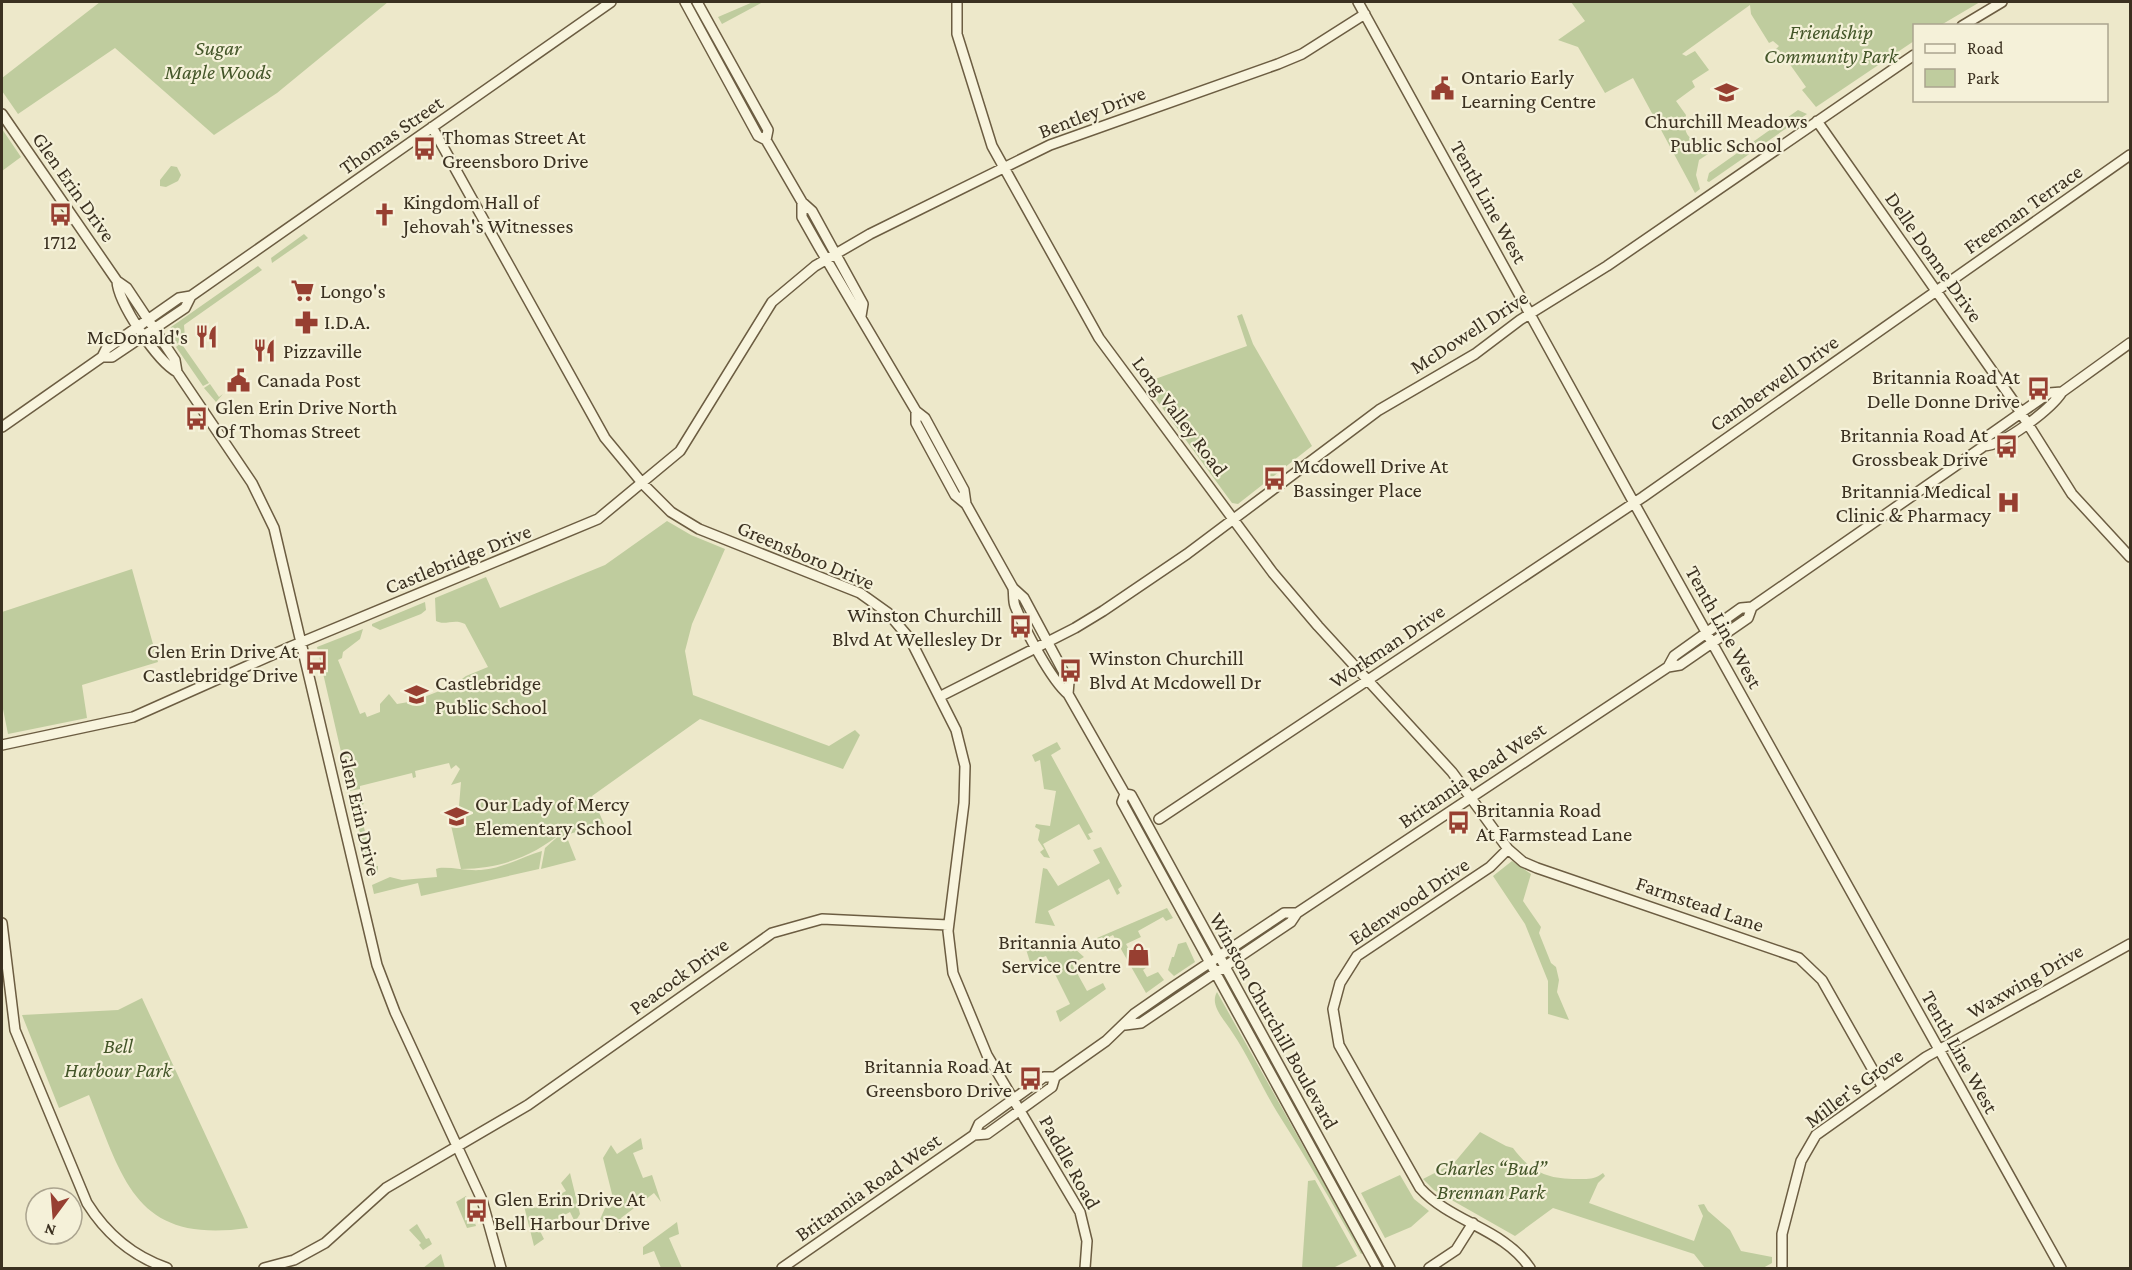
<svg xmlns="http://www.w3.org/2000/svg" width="2132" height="1270" viewBox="0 0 2132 1270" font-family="'Crimson Pro',serif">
	<rect width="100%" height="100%" fill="#ede8ca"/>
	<path fill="#bfcc9e" d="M100,2H388L277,93L214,135L115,48L18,114L2,91V78Z
		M753,2H763L722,24L718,17Z
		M1571,2H1980L1941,25L1914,26V41L1816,107L1802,90L1806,87L1784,56L1779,59L1782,54L1779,50L1774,51L1779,46L1773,41L1769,43L1751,14L1750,5L1682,54L1686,56L1695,51L1709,70L1692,81L1695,87L1676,101L1686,115C1682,130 1687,142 1704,141L1711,152L1699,160L1696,175L1700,189L1695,193L1633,78L1605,93L1578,47L1558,40L1585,21Z
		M1798,110L1807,114L1709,182L1707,181L1709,173Z
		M2,129L21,157L2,171Z
		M171,166L177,167L181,175L178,181L166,187L160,186V180Z
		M304,234L308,238L272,263L271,258Z
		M258,266L262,270L184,325L185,338L175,345L169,335L171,327Z
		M1242,314L1253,344L1312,446L1238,504L1232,503L1144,383L1247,346L1237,316Z
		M181,343L209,383L203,386L176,347Z
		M210,384L219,397L223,394L216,402L204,388Z
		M667,521L691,535L725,549L692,624L685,651L693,695L829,746L855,730L860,735L843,769L700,719L592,796L604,824L601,828L596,826L566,835L576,860L541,869L545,848L564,831C532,857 502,868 461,869L450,821L454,807L459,806L461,782L451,785L460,769L456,765L451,769L449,763L415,771L416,777L413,778L412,773L360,786V789L350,791L317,647L363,629L360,639L343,652L342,658L338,660L360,714L365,712L367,717L380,712V704L389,694L397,704L414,701L452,686L466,676L488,667L465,624C454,618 445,626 436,621L435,598L486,577L500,608L605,565Z
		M132,569L158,662L82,685L87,718L8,734L2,704V612Z
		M425,602L426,610L421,614L380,630L372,626V624Z
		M1057,742L1061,749L1051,755L1093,832L1088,834L1091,839L1088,840L1079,824L1043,844L1050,858L1044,857L1040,852L1044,849L1038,840L1040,830L1035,827L1036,824L1050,826L1056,791L1044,789L1040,760L1035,762L1032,755Z
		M360,799L364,804L359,806L373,866H378V872L370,876L352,800Z
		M1101,847L1122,886L1118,889L1120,893L1117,895L1109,879L1048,911L1055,926L1035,923L1043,868L1047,869L1058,886L1100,863L1093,850Z
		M542,851L539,869L421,896L418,883L374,894L372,885L390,877L402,880L437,877L436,869L439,868C453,867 466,871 481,870C504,868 522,857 542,851Z
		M1512,861L1531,874L1523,901L1541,927L1539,933L1551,963L1556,967L1559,980L1557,992L1569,1020L1548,1014V981L1525,924L1493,876Z
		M1167,908L1173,918L1166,921L1163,917L1138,931L1141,937L1126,944L1140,968L1147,967L1143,970L1147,977L1158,972L1164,980L1146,993L1113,935L1093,945L1090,941Z
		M1066,938L1070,942L1067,945L1070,950L1074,948L1084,957L1072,964L1087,991L1103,983L1106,989L1060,1022L1056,1011L1070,1004L1046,956L1030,962L1025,946L1062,950Z
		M1186,942L1195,962L1174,976L1168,970L1172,957H1174L1178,944Z
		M1217,992L1363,1253L1361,1254C1334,1206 1307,1159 1277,1112C1261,1086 1249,1057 1232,1032C1225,1020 1209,1006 1217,992Z
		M142,998L244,1218L248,1228C136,1244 124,1182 89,1095L59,1108L22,1015L118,1010Z
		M1281,1083L1356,1213L1354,1214Z
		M1480,1132L1506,1146L1513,1148C1531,1172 1547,1179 1577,1179C1588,1179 1594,1180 1603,1173L1605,1176L1598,1183L1589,1203L1694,1241L1703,1216L1698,1205L1704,1204L1708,1211L1730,1230L1741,1251L1772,1257V1263L1763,1268H1705L1694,1254L1553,1208L1515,1236L1434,1190L1423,1179L1454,1163Z
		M641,1138L643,1149L633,1153L643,1178L652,1175L661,1202L654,1193L621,1218L627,1227L619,1233L612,1217L598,1224L605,1208L615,1206L603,1158L611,1145L617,1154Z
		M570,1173L580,1214L575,1222L570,1212L539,1229L544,1239L534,1246L524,1206L530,1200L535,1208L566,1191L561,1183Z
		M1400,1175L1414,1199L1429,1211L1411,1227L1385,1238L1361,1193Z
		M1315,1180L1357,1256L1333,1268H1302L1308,1181Z
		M466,1196L476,1226L467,1228L456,1202Z
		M677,1222L679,1234L669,1238L682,1268H661L654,1251L643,1255V1247Z
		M417,1224L426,1239L429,1238L432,1244L423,1250L419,1245L421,1243L409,1230Z
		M441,1254L445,1268H423Z"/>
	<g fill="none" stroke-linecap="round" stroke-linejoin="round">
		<defs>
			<path id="secondary" d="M685,2L758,136L766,140L802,202L812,211L863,304L861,316
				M697,2L768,130L766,140
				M957,2V34L992,146L1099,338L1273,573L1318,626L1452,772L1508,849L1523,862L1537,868L1799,958L1822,980L1882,1086
				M1358,2L1634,503L2061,1268
				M1962,26L2002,2
				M2,114L117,281L127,288L175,360L177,372
				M1817,121L2014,402L2072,494L2130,557
				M432,127L605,438L643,484L671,512L699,529L860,593L888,613L910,639L956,730L965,766L964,803L948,931L953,973L987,1055L1080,1212L1087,1241L1085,1268
				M802,202V217L819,247L916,411L925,418L964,490L966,504L1013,588L1024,598L1069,682L1068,694
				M117,281C118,303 157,361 177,372L252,483L274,528L377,965L395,1012L482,1200L501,1268
				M102,357L106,349L179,298L191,296L611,2
				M916,411V423L955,495L966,504
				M2,427L102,357H112L185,308L191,296
				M1984,446C2004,445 2051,409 2062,392L2130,343
				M1013,588C1014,594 1013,601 1015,606C1024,628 1051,680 1068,694L1125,794L1131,795L1390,1268
				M1668,667L1674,656L1741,608L1752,607L1984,446L1988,436L2049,393L2062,392
				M941,696L1075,628L1103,611L1187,554L1379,410L1475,354L1520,320L1607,266L1914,55
				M2,745L133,717L290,647L598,519L680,451L772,302L815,266L870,234L1050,145L1278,64L1302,54L1365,14
				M1125,794L1122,802L1377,1268
				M1159,819L1643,497L2130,155
				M1508,849L1490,867L1357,956L1340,983L1333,1009L1339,1045L1420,1188C1452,1223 1503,1228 1530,1268
				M2,923L15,1030L87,1203C107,1235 132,1256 167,1268
				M1125,1025L1141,1023L1291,922L1297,913L1668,667L1680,665L1748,618L1752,607
				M974,1135L987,1134L1052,1087L1055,1077
				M264,1268L294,1260L325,1243L386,1188L528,1105L772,933L822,919L948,925
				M782,1268L974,1135L979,1124L1044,1077H1055L1106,1041L1134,1014L1173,987L1284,913H1297
				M1429,1268L1456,1250L1473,1223
				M1782,1268V1234L1801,1161L1816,1135L1926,1057L2130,944"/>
		</defs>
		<use href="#secondary" stroke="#6c5d42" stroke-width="12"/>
		<use href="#secondary" stroke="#f8f4dd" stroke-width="9"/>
	</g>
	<defs>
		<symbol id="civic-bare" viewBox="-9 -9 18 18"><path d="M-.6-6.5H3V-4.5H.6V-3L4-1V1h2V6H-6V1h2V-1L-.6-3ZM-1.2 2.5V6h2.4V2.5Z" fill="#973f31" stroke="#f5f1d9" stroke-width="2.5" paint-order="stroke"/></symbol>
		<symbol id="school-bare" viewBox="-9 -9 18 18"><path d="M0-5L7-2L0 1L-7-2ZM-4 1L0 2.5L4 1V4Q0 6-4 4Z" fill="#973f31" stroke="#f5f1d9" stroke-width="2.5" paint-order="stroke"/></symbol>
		<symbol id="bus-bare" viewBox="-9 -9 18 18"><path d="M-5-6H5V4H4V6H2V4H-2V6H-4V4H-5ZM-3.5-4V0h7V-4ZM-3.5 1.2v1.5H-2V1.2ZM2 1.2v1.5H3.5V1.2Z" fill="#973f31" stroke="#f5f1d9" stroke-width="2.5" paint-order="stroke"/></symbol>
		<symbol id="church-bare" viewBox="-9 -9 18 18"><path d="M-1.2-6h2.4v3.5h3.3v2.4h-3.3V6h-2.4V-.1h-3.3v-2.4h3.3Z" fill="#973f31" stroke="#f5f1d9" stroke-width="2.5" paint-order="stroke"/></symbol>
		<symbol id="supermarket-bare" viewBox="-9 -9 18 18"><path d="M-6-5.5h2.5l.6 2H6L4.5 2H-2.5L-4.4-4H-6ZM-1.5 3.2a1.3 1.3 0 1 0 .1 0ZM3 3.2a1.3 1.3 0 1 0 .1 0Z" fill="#973f31" stroke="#f5f1d9" stroke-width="2.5" paint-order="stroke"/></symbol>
		<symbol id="pharmacy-bare" viewBox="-9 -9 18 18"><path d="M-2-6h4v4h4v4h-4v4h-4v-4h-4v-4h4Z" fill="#973f31" stroke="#f5f1d9" stroke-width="2.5" paint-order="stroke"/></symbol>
		<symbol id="restaurant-bare" viewBox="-9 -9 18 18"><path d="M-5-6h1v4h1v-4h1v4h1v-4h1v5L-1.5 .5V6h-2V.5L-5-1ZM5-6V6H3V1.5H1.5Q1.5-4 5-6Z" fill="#973f31" stroke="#f5f1d9" stroke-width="2.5" paint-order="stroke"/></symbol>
		<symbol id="hospital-bare" viewBox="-9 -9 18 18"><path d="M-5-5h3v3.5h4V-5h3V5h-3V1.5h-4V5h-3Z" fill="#973f31" stroke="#f5f1d9" stroke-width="2.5" paint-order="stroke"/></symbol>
		<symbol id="shop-bare" viewBox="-9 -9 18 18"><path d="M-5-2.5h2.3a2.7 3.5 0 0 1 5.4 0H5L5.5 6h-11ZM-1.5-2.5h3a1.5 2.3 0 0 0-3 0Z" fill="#973f31" stroke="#f5f1d9" stroke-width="2.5" paint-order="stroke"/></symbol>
	</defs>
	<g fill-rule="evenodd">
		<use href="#civic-bare" x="1426" y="72" width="33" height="33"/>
		<use href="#school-bare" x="1710" y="76" width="33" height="33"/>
		<use href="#bus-bare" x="408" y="132" width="33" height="33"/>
		<use href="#bus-bare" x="44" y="198" width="33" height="33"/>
		<use href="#church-bare" x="368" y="198" width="33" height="33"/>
		<use href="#supermarket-bare" x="286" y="274" width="33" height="33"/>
		<use href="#pharmacy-bare" x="290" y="306" width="33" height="33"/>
		<use href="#restaurant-bare" x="190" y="320" width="33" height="33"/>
		<use href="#restaurant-bare" x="248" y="334" width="33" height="33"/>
		<use href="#civic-bare" x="222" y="364" width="33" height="33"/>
		<use href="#bus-bare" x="2022" y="372" width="33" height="33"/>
		<use href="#bus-bare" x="180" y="402" width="33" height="33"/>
		<use href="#bus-bare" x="1990" y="430" width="33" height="33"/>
		<use href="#bus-bare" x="1258" y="462" width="33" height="33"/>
		<use href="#hospital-bare" x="1992" y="486" width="33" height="33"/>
		<use href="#bus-bare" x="1004" y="610" width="33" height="33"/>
		<use href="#bus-bare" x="300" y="646" width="33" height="33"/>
		<use href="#bus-bare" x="1054" y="654" width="33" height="33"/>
		<use href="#school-bare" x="400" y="678" width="33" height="33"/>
		<use href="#school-bare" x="440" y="800" width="33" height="33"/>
		<use href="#bus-bare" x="1442" y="806" width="33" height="33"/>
		<use href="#shop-bare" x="1122" y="938" width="33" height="33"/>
		<use href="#bus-bare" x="1014" y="1062" width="33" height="33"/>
		<use href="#bus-bare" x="460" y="1194" width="33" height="33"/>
	</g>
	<g text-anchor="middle" stroke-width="4.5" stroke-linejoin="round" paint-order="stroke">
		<g font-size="21" font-style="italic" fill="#445629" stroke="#f5f1d9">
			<text x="1831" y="39">Friendship<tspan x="1831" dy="24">Community Park</tspan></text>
			<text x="218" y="55">Sugar<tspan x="218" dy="24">Maple Woods</tspan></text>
			<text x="118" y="1053">Bell<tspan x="118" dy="24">Harbour Park</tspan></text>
			<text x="1491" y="1175">Charles “Bud”<tspan x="1491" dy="24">Brennan Park</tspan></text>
		</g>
		<g font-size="21" fill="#3b3121" stroke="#f5f1d9" text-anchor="start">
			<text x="1461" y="84">Ontario Early<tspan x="1461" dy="24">Learning Centre</tspan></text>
			<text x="1726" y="128" text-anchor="middle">Churchill Meadows<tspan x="1726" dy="24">Public School</tspan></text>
			<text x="442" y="144">Thomas Street At<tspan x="442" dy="24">Greensboro Drive</tspan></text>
			<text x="403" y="209">Kingdom Hall of<tspan x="403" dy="24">Jehovah's Witnesses</tspan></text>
			<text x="60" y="249" text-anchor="middle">1712</text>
			<text x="320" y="298">Longo's</text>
			<text x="324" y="329">I.D.A.</text>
			<text x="188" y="344" text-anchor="end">McDonald's</text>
			<text x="283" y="358">Pizzaville</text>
			<text x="2020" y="384" text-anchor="end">Britannia Road At<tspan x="2020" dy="24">Delle Donne Drive</tspan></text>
			<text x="257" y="387">Canada Post</text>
			<text x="215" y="414">Glen Erin Drive North<tspan x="215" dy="24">Of Thomas Street</tspan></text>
			<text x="1988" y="442" text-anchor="end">Britannia Road At<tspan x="1988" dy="24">Grossbeak Drive</tspan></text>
			<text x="1293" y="473">Mcdowell Drive At<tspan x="1293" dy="24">Bassinger Place</tspan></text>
			<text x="1991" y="498" text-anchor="end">Britannia Medical<tspan x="1991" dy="24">Clinic &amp; Pharmacy</tspan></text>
			<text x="1002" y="622" text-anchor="end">Winston Churchill<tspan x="1002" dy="24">Blvd At Wellesley Dr</tspan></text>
			<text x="298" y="658" text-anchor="end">Glen Erin Drive At<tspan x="298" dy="24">Castlebridge Drive</tspan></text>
			<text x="1089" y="665">Winston Churchill<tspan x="1089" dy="24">Blvd At Mcdowell Dr</tspan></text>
			<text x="435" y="690">Castlebridge<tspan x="435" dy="24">Public School</tspan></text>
			<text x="475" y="811">Our Lady of Mercy<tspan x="475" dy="24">Elementary School</tspan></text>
			<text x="1476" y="817">Britannia Road<tspan x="1476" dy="24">At Farmstead Lane</tspan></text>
			<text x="1121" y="949" text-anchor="end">Britannia Auto<tspan x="1121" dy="24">Service Centre</tspan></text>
			<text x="1012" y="1073" text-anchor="end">Britannia Road At<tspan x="1012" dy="24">Greensboro Drive</tspan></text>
			<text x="494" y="1206">Glen Erin Drive At<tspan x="494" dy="24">Bell Harbour Drive</tspan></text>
		</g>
		<g font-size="21" fill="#3b3121" stroke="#f5f1d9">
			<text transform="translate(1092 112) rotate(-21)" y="7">Bentley Drive</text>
			<text transform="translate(391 135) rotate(-35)" y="7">Thomas Street</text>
			<text transform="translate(74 187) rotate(55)" y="7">Glen Erin Drive</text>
			<text transform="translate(1489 202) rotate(61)" y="7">Tenth Line West</text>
			<text transform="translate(2023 209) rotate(-35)" y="7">Freeman Terrace</text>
			<text transform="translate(1934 257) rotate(55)" y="7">Delle Donne Drive</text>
			<text transform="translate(1469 332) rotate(-33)" y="7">McDowell Drive</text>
			<text transform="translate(1774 383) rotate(-35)" y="7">Camberwell Drive</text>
			<text transform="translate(1180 416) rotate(53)" y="7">Long Valley Road</text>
			<text transform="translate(806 555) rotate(23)" y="7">Greensboro Drive</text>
			<text transform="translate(458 559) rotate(-22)" y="7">Castlebridge Drive</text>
			<text transform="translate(1724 627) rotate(61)" y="7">Tenth Line West</text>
			<text transform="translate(1387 646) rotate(-34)" y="7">Workman Drive</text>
			<text transform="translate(1472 775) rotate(-34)" y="7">Britannia Road West</text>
			<text transform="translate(360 813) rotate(77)" y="7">Glen Erin Drive</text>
			<text transform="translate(1409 901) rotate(-34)" y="7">Edenwood Drive</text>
			<text transform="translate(1700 904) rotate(19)" y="7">Farmstead Lane</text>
			<text transform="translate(679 976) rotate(-36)" y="7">Peacock Drive</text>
			<text transform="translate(2025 981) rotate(-30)" y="7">Waxwing Drive</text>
			<text transform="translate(1274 1021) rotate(61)" y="7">Winston Churchill Boulevard</text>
			<text transform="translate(1960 1052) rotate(61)" y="7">Tenth Line West</text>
			<text transform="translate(1854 1088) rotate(-37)" y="7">Miller's Grove</text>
			<text transform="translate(1070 1162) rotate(61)" y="7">Paddle Road</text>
			<text transform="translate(868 1187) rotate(-35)" y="7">Britannia Road West</text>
		</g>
	</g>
	<rect width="2132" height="1270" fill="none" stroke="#3b3121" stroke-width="6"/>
	<rect x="1913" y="24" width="195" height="78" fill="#f5f1d9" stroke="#aba48f" stroke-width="1.5"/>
	<rect x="1925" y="44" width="30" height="9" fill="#f8f4dd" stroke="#aba48f" stroke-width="1.5"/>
	<text x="1967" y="54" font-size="18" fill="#3b3121">Road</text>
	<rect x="1925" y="69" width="30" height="18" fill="#bfcc9e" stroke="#aba48f" stroke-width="1.5"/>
	<text x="1967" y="84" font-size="18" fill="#3b3121">Park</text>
	<g transform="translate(54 1216) rotate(196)"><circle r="28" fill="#f5f1d9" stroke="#aba48f" stroke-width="1.5"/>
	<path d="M0-4.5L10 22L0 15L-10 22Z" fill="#973f31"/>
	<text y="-9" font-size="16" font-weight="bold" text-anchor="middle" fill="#3b3121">N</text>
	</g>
</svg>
